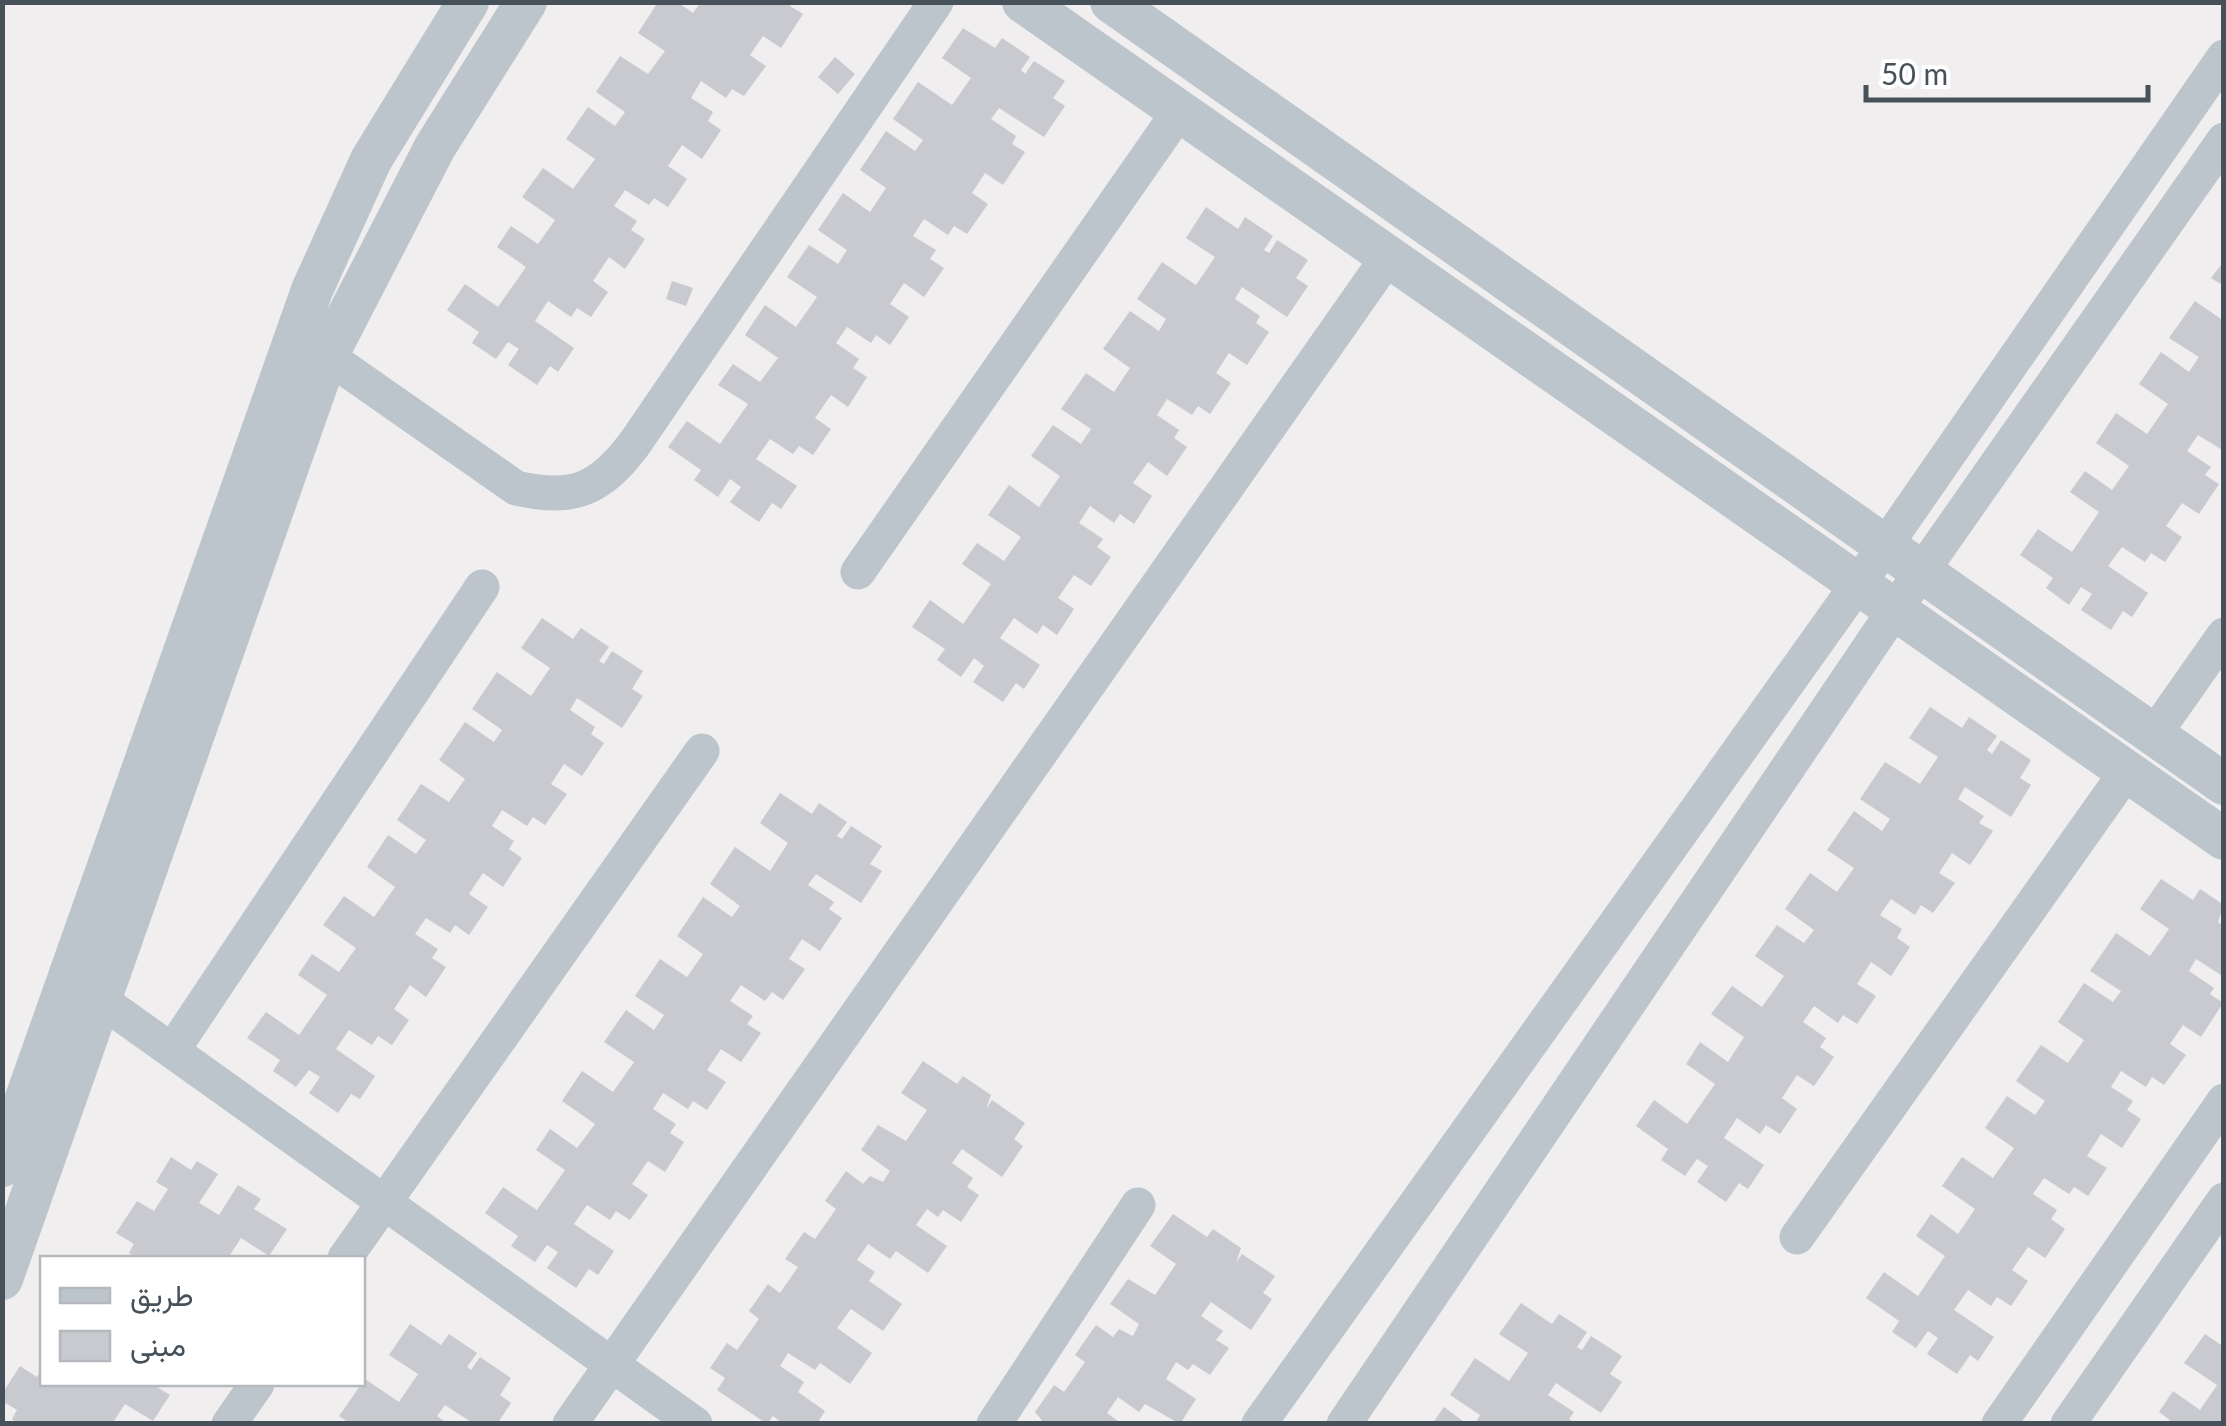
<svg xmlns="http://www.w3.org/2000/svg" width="2226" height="1426" viewBox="0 0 2226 1426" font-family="Lato,Vazirmatn,sans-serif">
	<rect width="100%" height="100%" fill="#f0eeee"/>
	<path fill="#c8cad0" d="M658,2H677L693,13L701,2H792L790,6L803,14L781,48L763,36L750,55L766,66L744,96L732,89L726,98L701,81L691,98L713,112L708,121L721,130L702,159L682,145L668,166L687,179L668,207L654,198L649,205L625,190L614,206L637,221L631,230L645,239L625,269L609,257L593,281L608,292L591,317L577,308L571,317L548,301L535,321L574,348L558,372L550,366L537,385L508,365L519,349L508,342L496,359L472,343L479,332L447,310L465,284L498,307L526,267L497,247L511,226L538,244L555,220L522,197L543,168L573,189L595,159L566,139L588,107L615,126L625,112L596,92L620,56L648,74L665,51L638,33Z
		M963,28L995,48L1002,38L1030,57L1021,70L1025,74L1034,61L1065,81L1053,98L1065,106L1044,137L999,108L991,119L1016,136L1012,144L1025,152L1003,185L985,173L972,193L988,204L967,234L954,226L948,235L924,219L913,236L936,250L930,259L944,268L924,297L904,283L890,304L909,317L890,345L876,335L871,343L847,327L836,343L859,359L853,368L867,377L848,407L831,395L815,418L831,429L813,455L799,446L793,454L770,439L756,459L797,486L781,509L772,503L759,522L730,502L741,487L730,479L718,497L694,480L701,470L668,447L687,421L720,444L748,404L718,385L733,364L760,382L778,358L745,335L765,305L796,327L817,297L787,277L809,245L838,264L847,250L818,230L843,193L870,212L886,188L860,170L886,131L915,151L923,140L893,119L918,82L952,105L971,78L942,58Z
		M835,57L855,74L838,94L818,77Z
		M1206,207L1238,229L1245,217L1273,236L1264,250L1269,253L1277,240L1308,260L1296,278L1308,286L1287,317L1242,287L1235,299L1260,316L1256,323L1269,332L1247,365L1229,353L1216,373L1231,383L1210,414L1198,406L1192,415L1167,399L1157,415L1179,430L1174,438L1187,447L1167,476L1148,462L1133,483L1152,496L1134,524L1120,514L1114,523L1090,506L1079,523L1103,539L1097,547L1111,557L1091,586L1074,575L1058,598L1074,609L1057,635L1043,625L1037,634L1014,618L1000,638L1040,665L1024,689L1016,683L1003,702L973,682L984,666L974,658L961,677L937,660L945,649L912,627L930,600L963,624L991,584L962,564L977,543L1004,561L1021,537L988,515L1009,485L1039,507L1060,476L1031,456L1053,425L1081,444L1091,429L1061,409L1086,373L1114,392L1130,368L1103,349L1130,311L1159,331L1166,319L1137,299L1162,262L1196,285L1215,257L1186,238Z
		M2224,261V286L2211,278Z
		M672,281L693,288L686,306L666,299Z
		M2195,301L2224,321V451L2198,435L2187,451L2211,467L2205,475L2219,484L2199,514L2182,503L2166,526L2182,537L2165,562L2151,553L2145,562L2122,547L2108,566L2148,593L2132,617L2123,611L2111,630L2081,610L2092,594L2081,587L2069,605L2046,588L2053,578L2020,555L2038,529L2072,552L2099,512L2070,492L2085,471L2112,490L2129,466L2096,443L2116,413L2147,434L2168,404L2139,384L2161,352L2189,372L2199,357L2169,338Z
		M542,618L573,639L581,628L609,647L599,661L604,664L612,651L643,671L632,689L643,696L622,728L577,698L570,710L595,727L591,734L604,743L582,776L564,764L551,784L567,794L545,825L533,817L527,826L502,810L492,826L514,841L509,849L522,858L503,887L483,873L469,894L488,907L469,935L455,925L450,933L426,918L415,934L438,949L432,958L446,967L426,997L410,985L394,1009L409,1020L392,1045L378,1036L372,1045L349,1030L336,1049L375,1076L360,1099L351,1094L338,1113L309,1093L320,1077L309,1070L296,1087L273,1071L280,1060L247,1038L266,1012L299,1035L327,995L298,975L312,954L339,972L356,948L323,925L344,896L374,917L395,887L367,867L388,835L416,854L426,840L397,820L421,784L449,802L465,779L439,760L465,722L494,742L502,730L472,709L497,672L531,696L550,668L521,648Z
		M1930,707L1962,728L1969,717L1997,736L1987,750L1992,754L2001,740L2031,760L2020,778L2031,785L2011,817L1965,787L1958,799L1984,816L1979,823L1993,831L1970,865L1952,853L1939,873L1955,883L1933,913L1921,905L1915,915L1891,899L1880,915L1902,929L1897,938L1910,947L1891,976L1871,962L1857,984L1876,996L1857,1024L1843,1015L1838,1023L1814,1006L1803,1022L1826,1038L1820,1047L1834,1057L1814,1086L1797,1075L1782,1098L1797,1109L1780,1134L1766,1125L1760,1134L1737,1118L1724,1138L1764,1165L1748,1189L1739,1183L1726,1202L1697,1182L1708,1166L1697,1159L1685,1176L1661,1160L1668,1149L1636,1126L1654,1100L1687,1124L1715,1084L1686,1064L1700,1042L1728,1062L1744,1037L1711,1014L1732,986L1762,1007L1784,976L1755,956L1777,925L1804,943L1814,930L1785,909L1810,873L1837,892L1854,868L1827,850L1854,811L1882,831L1890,819L1860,799L1885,762L1920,784L1938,757L1909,738Z
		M780,793L812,814L819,803L847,822L837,836L842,839L851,826L882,846L870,864L882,871L861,903L816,874L808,885L834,902L829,909L842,918L820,951L802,939L789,959L805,969L783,1000L772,992L765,1001L741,985L730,1001L753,1016L747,1024L761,1033L741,1062L721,1049L707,1070L726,1082L707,1110L693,1101L688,1109L663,1093L653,1109L676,1124L670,1133L684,1142L665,1172L648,1161L632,1184L648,1195L630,1220L616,1211L610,1220L587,1205L574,1224L614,1251L598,1275L589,1269L576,1288L547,1268L558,1252L547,1245L535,1262L511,1246L518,1236L485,1213L503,1187L537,1210L565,1170L536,1150L550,1129L577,1148L595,1124L562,1101L582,1071L613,1092L634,1062L604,1042L626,1010L654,1030L664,1015L635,996L660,959L687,977L703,954L677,936L703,897L732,917L740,906L710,884L735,847L770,871L788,843L760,823Z
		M2161,879L2193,900L2200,889L2224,905L2218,922L2224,927V977L2196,959L2189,971L2214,988L2210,994L2223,1003L2201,1037L2183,1025L2170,1044L2186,1055L2164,1085L2152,1077L2146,1087L2121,1071L2111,1087L2133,1101L2127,1110L2141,1119L2122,1148L2101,1134L2087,1156L2107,1168L2088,1196L2074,1187L2069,1194L2044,1178L2033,1194L2057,1210L2051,1219L2065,1229L2045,1258L2028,1247L2012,1270L2028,1281L2011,1306L1997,1297L1991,1306L1968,1290L1954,1310L1994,1337L1978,1361L1970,1355L1957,1374L1927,1354L1938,1338L1928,1331L1916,1348L1892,1332L1899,1321L1866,1298L1884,1272L1918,1296L1945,1256L1916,1236L1931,1214L1958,1234L1975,1209L1942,1186L1962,1157L1993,1178L2014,1148L1985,1128L2007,1096L2035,1115L2045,1101L2016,1081L2041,1045L2068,1063L2084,1040L2058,1022L2084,983L2113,1002L2121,991L2090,971L2116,933L2150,956L2169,929L2140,909Z
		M923,1061L957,1084L963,1076L991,1095L986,1109L992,1100L1025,1123L1014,1139L1023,1146L1002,1177L962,1149L952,1163L973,1178L967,1187L979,1195L961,1222L943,1210L938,1217L927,1209L916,1225L947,1246L928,1273L896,1251L890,1259L868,1244L857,1260L875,1272L869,1281L902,1304L883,1331L851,1309L837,1328L872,1353L850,1384L820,1363L815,1370L788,1353L780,1366L804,1382L798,1392L825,1411L817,1424H783L773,1416L767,1424L717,1390L725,1378L710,1368L727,1343L737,1350L759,1319L749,1311L768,1284L780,1293L798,1267L785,1259L804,1232L815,1239L836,1209L825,1201L846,1171L863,1184L870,1176L883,1182L890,1171L861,1150L878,1125L906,1141L927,1110L901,1093Z
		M171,1157L191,1170L197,1161L218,1174L199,1203L219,1215L238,1185L261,1199L254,1209L287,1229L269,1256L241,1238L228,1258H137L129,1253L134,1244L116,1233L137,1201L154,1211L168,1189L156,1182Z
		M1173,1214L1207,1237L1213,1229L1241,1248L1236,1263L1242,1254L1275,1276L1263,1293L1272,1299L1251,1330L1211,1302L1201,1316L1223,1331L1216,1340L1229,1348L1210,1375L1193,1364L1188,1370L1176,1362L1166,1379L1196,1399L1180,1424L1145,1404L1139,1412L1118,1397L1107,1413L1122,1424H1045L1035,1412L1054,1385L1064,1392L1085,1362L1075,1355L1096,1325L1113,1337L1119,1329L1133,1336L1139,1324L1110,1304L1128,1279L1155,1295L1176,1264L1150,1246Z
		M1521,1303L1552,1324L1559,1314L1587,1332L1577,1347L1582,1350L1591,1336L1622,1356L1610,1374L1622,1382L1601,1413L1556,1383L1548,1395L1574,1412L1569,1419L1576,1424H1475L1480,1415L1450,1395L1475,1358L1509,1381L1528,1353L1499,1334Z
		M410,1324L441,1345L449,1334L477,1353L467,1367L471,1370L480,1357L511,1378L500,1395L511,1403L497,1424H474L445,1405L437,1416L448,1424H351L339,1416L365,1379L399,1402L418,1374L389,1355Z
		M2205,1334L2224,1347V1424H2175L2159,1412L2173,1391L2200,1410L2217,1385L2184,1363Z
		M20,1366L37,1377L42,1368V1384H152L170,1395L153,1421L125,1404L112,1424H19L12,1419L17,1410L2,1401V1394Z
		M1444,1407L1467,1424H1432Z"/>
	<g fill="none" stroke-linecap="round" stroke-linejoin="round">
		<path stroke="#bdc5cc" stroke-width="35" d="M327,356L516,488C573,501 600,490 635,443L936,2
			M858,572L1178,113
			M2153,736L2224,635
			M102,1001L695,1424
			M172,1051L482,587
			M1797,1237L2127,771
			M345,1258L702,751
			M229,1424L257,1384
			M570,1424L1388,257
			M994,1424L1138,1205
			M1259,1424L1885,546L2224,57
			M1344,1424L1896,608L2224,140
			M1999,1424L2224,1101
			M2068,1424L2224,1200"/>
		<path stroke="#bdc5cc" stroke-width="42" d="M1023,2L2224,839
			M1111,2L2224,784
			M2,1166L312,290L371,160L468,2
			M2,1279L327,356L435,147L526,2"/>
	</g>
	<rect width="2226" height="1426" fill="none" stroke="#47515a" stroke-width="10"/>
	<rect x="40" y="1256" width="325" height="130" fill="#ffffff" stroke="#b5b9bd" stroke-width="2.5"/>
	<rect x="60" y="1288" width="50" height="15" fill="#bdc5cc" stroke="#b5b9bd" stroke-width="2.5"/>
	<text x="130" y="1306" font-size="30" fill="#47515a">طريق</text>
	<rect x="60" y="1331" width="50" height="30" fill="#c8cad0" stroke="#b5b9bd" stroke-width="2.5"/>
	<text x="130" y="1356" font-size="30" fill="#47515a">مبنى</text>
	<path d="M1866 85v15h282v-15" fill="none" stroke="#47515a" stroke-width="5"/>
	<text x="1881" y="85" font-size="30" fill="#47515a" stroke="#ffffff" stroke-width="8" paint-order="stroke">50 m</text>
</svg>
